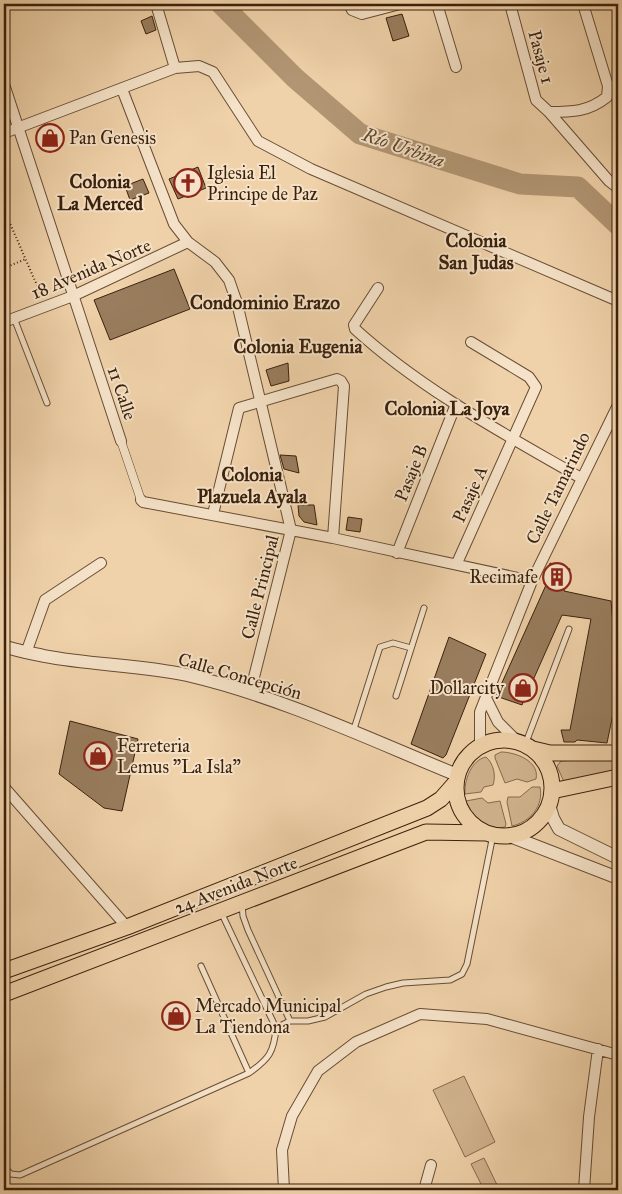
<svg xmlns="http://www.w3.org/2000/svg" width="622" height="1194" viewBox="0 0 622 1194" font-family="'IM FELL Great Primer',serif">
	<rect width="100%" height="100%" fill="#f0d2aa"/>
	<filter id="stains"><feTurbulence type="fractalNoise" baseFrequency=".004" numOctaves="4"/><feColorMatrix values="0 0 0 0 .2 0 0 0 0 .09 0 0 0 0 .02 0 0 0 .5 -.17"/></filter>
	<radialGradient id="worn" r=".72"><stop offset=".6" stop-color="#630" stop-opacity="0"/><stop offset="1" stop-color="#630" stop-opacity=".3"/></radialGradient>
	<path fill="#d1b48f" stroke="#866a4e" d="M501,752C515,752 540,761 536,779L527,782L517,779L505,783L495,758V755Z
		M486,757C494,764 496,776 493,785L484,787L481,792L465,794C464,781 471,760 486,757Z
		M618,758V771L564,782L557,766L561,761Z
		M532,787H540C544,806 530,822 512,826L507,802L508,797H520Z
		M482,798L488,803L500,801L506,824L505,827C487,831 471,817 466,801Z
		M464,1076L495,1142L465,1157L433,1090Z
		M484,1158L498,1187L484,1190L471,1164Z"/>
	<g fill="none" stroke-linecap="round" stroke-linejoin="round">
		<path stroke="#b29674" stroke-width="21" d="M221,4L295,78L360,134L520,184L578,187L618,225"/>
	</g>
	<path fill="#997d5e" stroke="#3a210c" d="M402,14L409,36L393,41L386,18Z
		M152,16L156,30L146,34L141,21Z
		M198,167L206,188L178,199L169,179Z
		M143,179L149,193L130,200L125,186Z
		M174,269L190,309L110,340L94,300Z
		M288,363L289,381L271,386L266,370Z
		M280,455L296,456L299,473L284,469Z
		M298,505H314L317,525L304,522L299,516Z
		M348,517L362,519L360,532L346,530Z
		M550,563L570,569L564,591L611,601L616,662L615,704L607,743L577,740L575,742H564L561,730H570L591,619L562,615L522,705L496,696L546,585L544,584Z
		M449,637L486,654L446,755L443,758L411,744Z
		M70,721L138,739L122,811L104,808L59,774Z"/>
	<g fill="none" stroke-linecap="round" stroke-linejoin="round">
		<defs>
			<path id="service" d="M14,318L47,403
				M396,696L424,608
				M353,732L380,647L393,643L411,648
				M525,745L569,629
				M242,904L243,916L248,930L290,1021
				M221,912L276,1028
				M201,966L249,1073
				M4,1167L11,1174L20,1175L249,1073C269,1059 274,1052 276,1028L290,1021H308L325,1017L366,994L386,987L403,983L450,980L462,974L467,964L493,835"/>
			<path id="pedestrian" d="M121,441L141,500"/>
			<path id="minor" d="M156,4L175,68
				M349,4L352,10L362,14L400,4
				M437,4L456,67
				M510,4L536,100L549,112C572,112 588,112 607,97L608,86L583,4
				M4,84L121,441
				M122,89L174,224L188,242L215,262L229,280L237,303L291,530L250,693
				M549,112L609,181L618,188
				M4,133L175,68L199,66L213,72L258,141L311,169L618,301
				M378,288L354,325L355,329C422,390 503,433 581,478
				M4,322L73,296L188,242
				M141,500L143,502L333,538L532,581
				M213,514L239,408L337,379L341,381L344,386L333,538
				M397,553L456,404
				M457,563L536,387L529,377L471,342
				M26,653L45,600L101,563
				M486,698L498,722L518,742
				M480,747V712L532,581L618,405
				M4,787L127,927
				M284,1190L282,1150L292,1116L318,1071L356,1042L420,1014L487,1019L618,1055
				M424,1190L431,1165
				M584,1190L589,1117L598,1049"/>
			<path id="tertiary" d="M4,646C17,651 30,653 44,656C91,665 141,665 187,675C281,697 369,739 457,775
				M549,805L553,818L559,829L618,858
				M510,836L618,878"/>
			<path id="primary" d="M456 788a48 48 0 1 1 96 0a48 48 0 1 1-96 0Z
				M533,749L550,753H618
				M552,791L618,777
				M4,971L127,927L427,808L441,799L456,782
				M4,994L426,832L486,833"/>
		</defs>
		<use href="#service" stroke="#684d34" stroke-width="7"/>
		<use href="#pedestrian" stroke="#684d34" stroke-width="9"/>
		<use href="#minor" stroke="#684d34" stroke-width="12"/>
		<use href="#tertiary" stroke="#684d34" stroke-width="14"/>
		<use href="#primary" stroke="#3a210c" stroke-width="17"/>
		<path stroke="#3a210c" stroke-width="2" stroke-dasharray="1 2.5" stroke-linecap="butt" d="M9,221L42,297
			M4,268L26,259"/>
		<use href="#service" stroke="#f5e2c8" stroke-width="5"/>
		<use href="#pedestrian" stroke="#f5e2c8" stroke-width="8"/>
		<use href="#minor" stroke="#f5e2c8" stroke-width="10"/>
		<use href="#tertiary" stroke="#f5e2c8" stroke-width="12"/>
		<use href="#primary" stroke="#f0d2aa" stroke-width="15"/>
	</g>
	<defs>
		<symbol id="shop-ring" viewBox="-11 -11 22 22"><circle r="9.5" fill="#f5e2c8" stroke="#8f2418" stroke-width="1.5"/><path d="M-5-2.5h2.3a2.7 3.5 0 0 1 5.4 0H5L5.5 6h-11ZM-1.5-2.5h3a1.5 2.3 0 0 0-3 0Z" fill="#8f2418"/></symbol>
		<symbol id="church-ring" viewBox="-11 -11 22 22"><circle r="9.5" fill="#f5e2c8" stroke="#8f2418" stroke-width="1.5"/><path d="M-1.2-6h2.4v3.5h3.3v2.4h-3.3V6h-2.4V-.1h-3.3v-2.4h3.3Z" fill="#8f2418"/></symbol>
		<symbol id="building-ring" viewBox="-11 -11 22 22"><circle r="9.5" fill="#f5e2c8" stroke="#8f2418" stroke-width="1.5"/><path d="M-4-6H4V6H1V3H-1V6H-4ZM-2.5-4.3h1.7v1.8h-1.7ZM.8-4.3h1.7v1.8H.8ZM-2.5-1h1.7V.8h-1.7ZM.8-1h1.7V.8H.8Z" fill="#8f2418"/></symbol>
	</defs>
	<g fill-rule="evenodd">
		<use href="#shop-ring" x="34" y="122" width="32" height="32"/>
		<use href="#church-ring" x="172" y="167" width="32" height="32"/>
		<use href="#building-ring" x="541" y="561" width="32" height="32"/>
		<use href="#shop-ring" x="507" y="672" width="32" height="32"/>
		<use href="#shop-ring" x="82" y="740" width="32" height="32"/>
		<use href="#shop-ring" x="160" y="1000" width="32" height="32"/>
	</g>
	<g text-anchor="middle" stroke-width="4" stroke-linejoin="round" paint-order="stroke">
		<g font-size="18" fill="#3a210c" stroke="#f5e2c8">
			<text transform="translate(541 57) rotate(75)" y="6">Pasaje 1</text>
			<text transform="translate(91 269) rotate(-23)" y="6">18 Avenida Norte</text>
			<text transform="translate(122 393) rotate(71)" y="6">11 Calle</text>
			<text transform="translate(411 473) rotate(-68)" y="6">Pasaje B</text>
			<text transform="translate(558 488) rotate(-64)" y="6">Calle Tamarindo</text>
			<text transform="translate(470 494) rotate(-66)" y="6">Pasaje A</text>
			<text transform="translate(260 587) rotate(-76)" y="6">Calle Principal</text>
			<text transform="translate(240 676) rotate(16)" y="6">Calle Concepción</text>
			<text transform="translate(236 885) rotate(-21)" y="6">24 Avenida Norte</text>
		</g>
		<g font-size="18" fill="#3a210c" stroke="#f5e2c8" text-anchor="start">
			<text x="69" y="144">Pan Genesis</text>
			<text x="207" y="179">Iglesia El<tspan x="207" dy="21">Principe de Paz</tspan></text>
			<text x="538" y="583" text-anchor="end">Recimafe</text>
			<text x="504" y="694" text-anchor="end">Dollarcity</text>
			<text x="117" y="752">Ferreteria<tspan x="117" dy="21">Lemus "La Isla"</tspan></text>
			<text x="195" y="1012">Mercado Municipal<tspan x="195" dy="21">La Tiendona</tspan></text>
		</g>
		<g font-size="19" font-style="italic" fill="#5e442b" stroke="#f5e2c8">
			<text transform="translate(404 147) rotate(19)" y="7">Río Urbina</text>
		</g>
		<g font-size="19" font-weight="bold" fill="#3a210c" stroke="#f5e2c8">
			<text x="100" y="188">Colonia<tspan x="100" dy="22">La Merced</tspan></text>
			<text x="476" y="247">Colonia<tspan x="476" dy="22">San Judas</tspan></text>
			<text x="265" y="309">Condominio Erazo</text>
			<text x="298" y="353">Colonia Eugenia</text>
			<text x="447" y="415">Colonia La Joya</text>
			<text x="252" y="481">Colonia<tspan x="252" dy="22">Plazuela Ayala</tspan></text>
		</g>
	</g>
	<rect width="622" height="1194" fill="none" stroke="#f0d2aa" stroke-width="20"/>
	<rect x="5" y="5" width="612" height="1184" fill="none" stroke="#3a210c" stroke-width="2.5"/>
	<rect x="10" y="10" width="602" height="1174" fill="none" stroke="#3a210c"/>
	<rect width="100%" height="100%" filter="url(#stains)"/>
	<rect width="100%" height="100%" fill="url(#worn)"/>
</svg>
